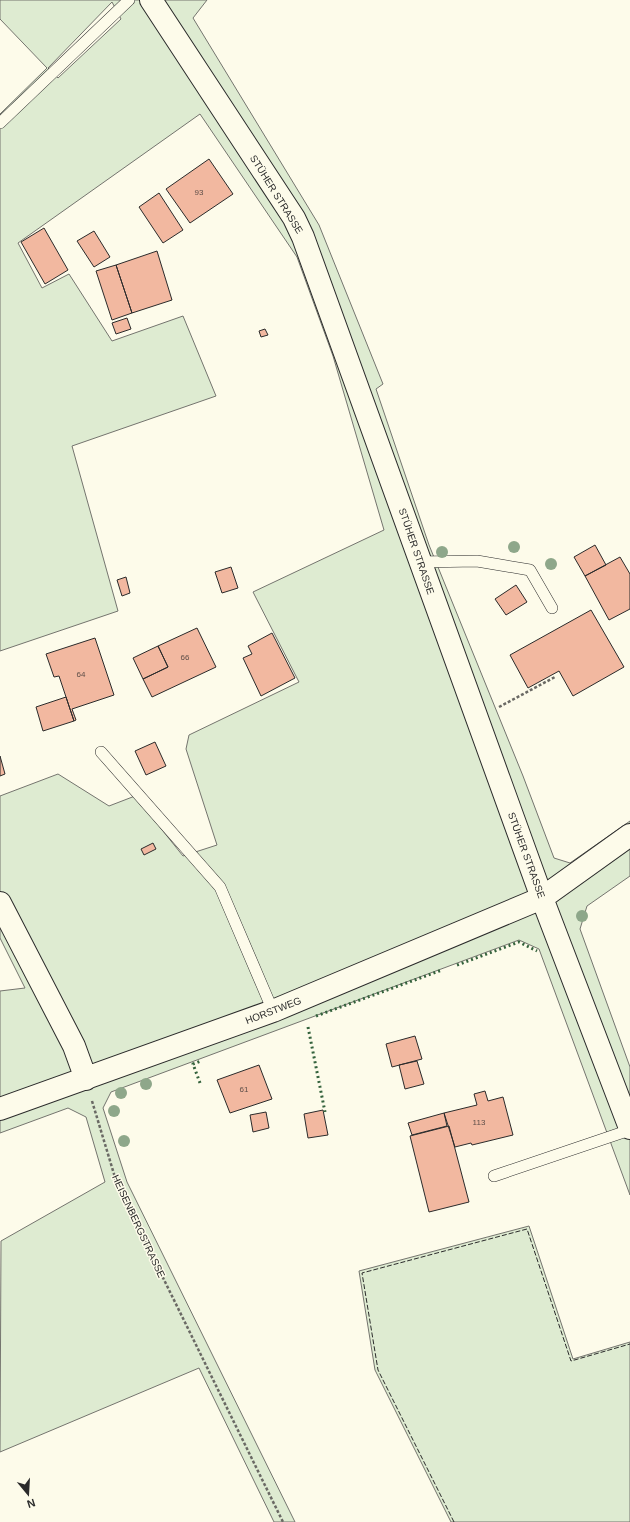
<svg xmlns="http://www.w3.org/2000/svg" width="630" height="1522" viewBox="0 0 630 1522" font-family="Arial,sans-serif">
	<rect width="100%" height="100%" fill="#fdfbea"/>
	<path fill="#deebd1" stroke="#74746e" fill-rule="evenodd" d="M0,0H207L193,18L319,225L383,384L376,389L429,545L523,776L554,858L570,863L630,821V876L587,906L580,929L630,1067V1195L539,949L519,940L111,1092L103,1108L127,1182L295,1522H274L199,1368L0,1452L1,1241L105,1182L86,1117L68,1108L0,1133V991L25,988L0,938V796L58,774L109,806L135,796L183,856L217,845L186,749L189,735L299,682L253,592L384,530L333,356L297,257L200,114L18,243L42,288L69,274L112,341L183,316L216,396L72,446L118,611L0,651V114L47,68L0,19ZM112,2L121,19L58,78L48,68Z
		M529,1226L573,1359L630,1342V1522H451L375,1370L359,1271Z"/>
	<path fill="#f2b8a0" stroke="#2b2b2b" d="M209,159L233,194L190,223L166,189Z
		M159,193L183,230L163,243L139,207Z
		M44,228L68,270L45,284L21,242Z
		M94,231L110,257L94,267L77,241Z
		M157,251L172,300L132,313L116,265Z
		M116,265L132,313L112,320L96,271Z
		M127,318L131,329L116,334L112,323Z
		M265,329L268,335L261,337L259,331Z
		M595,545L606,565L585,576L574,557Z
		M620,557L630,574V609L609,620L585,576Z
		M231,567L238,588L222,593L215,572Z
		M126,577L130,593L122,596L117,580Z
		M516,585L527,602L506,615L495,599Z
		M591,610L624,667L573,696L559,671L528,688L510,655Z
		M197,628L216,667L152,697L143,679L168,667L158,646Z
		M272,633L295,678L261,696L243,658L252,654L248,646Z
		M95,638L114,695L72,709L76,720L74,721L59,676L54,677L46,654Z
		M158,646L168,667L143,679L133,658Z
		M66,697L74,721L43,731L36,707Z
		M155,742L166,766L146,775L135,751Z
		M0,756L5,774L0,776Z
		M153,843L156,849L144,855L141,849Z
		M415,1036L422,1059L392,1067L386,1044Z
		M417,1061L424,1084L405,1089L399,1065Z
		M259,1065L272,1099L230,1113L217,1080Z
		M485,1091L488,1101L503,1097L513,1135L472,1145L471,1143L455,1147L444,1113L477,1105L474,1094Z
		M323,1110L328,1135L308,1138L304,1114Z
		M266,1112L269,1128L253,1132L250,1115Z
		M444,1113L447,1126L412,1135L408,1123Z
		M449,1126L469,1202L429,1212L410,1136Z"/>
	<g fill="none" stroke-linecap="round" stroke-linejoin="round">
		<defs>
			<path id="lane" d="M0,123L129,0
				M420,562L477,561L530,570L552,608
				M101,752L220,887L273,1011
				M494,1176L630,1130"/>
			<path id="street" d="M151,0L294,218L303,237L542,898L630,1128
				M0,903L74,1046L86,1079
				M0,1109L273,1011L542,898L630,835"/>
		</defs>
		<use href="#lane" stroke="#2b2b2b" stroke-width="12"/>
		<use href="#street" stroke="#2b2b2b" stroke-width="24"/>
		<path stroke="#6a6964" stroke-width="2.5" stroke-dasharray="3 2" stroke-linecap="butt" d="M499,707L555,677
			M92,1101L117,1184L283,1522"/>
		<use href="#lane" stroke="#fdfbea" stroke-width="11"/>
		<use href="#street" stroke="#fdfbea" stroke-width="22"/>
		<path stroke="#34623c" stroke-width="3" stroke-dasharray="2 3" stroke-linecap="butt" d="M457,965L519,942L537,951
			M316,1016L442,970
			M308,1027L325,1112
			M200,1083L193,1064L201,1061"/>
		<path stroke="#2b2b2b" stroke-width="1" stroke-dasharray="5 2" stroke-linecap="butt" d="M454,1522L378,1370L362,1273L527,1229L571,1361L630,1344"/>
	</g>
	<g fill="#8ea78a">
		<circle cx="514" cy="547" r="6"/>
		<circle cx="442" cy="552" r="6"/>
		<circle cx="551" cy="564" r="6"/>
		<circle cx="582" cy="916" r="6"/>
		<circle cx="146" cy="1084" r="6"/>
		<circle cx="121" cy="1093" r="6"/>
		<circle cx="114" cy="1111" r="6"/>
		<circle cx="124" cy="1141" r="6"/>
	</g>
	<g text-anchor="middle" stroke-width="3" stroke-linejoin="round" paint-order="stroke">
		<g font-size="8" fill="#5d4e48">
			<text x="199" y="195">93</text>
			<text x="185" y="660">66</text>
			<text x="81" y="677">64</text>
			<text x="244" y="1092">61</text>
			<text x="479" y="1125">113</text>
		</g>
		<g font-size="10" fill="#2b2b2b" stroke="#fdfbea">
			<text transform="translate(277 194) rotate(58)" y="4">STÜHER STRASSE</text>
			<text transform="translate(417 551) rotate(71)" y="4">STÜHER STRASSE</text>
			<text transform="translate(527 855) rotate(70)" y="4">STÜHER STRASSE</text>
			<text transform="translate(273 1010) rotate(-21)" y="4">HORSTWEG</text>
			<text transform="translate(139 1226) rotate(65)" y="4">HEISENBERGSTRASSE</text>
		</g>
	</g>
	<g transform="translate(28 1494) rotate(162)" stroke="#fdfbea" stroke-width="3" paint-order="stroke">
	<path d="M0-3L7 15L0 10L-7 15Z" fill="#2b2b2b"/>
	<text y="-6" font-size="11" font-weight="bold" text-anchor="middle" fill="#2b2b2b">N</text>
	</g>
</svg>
